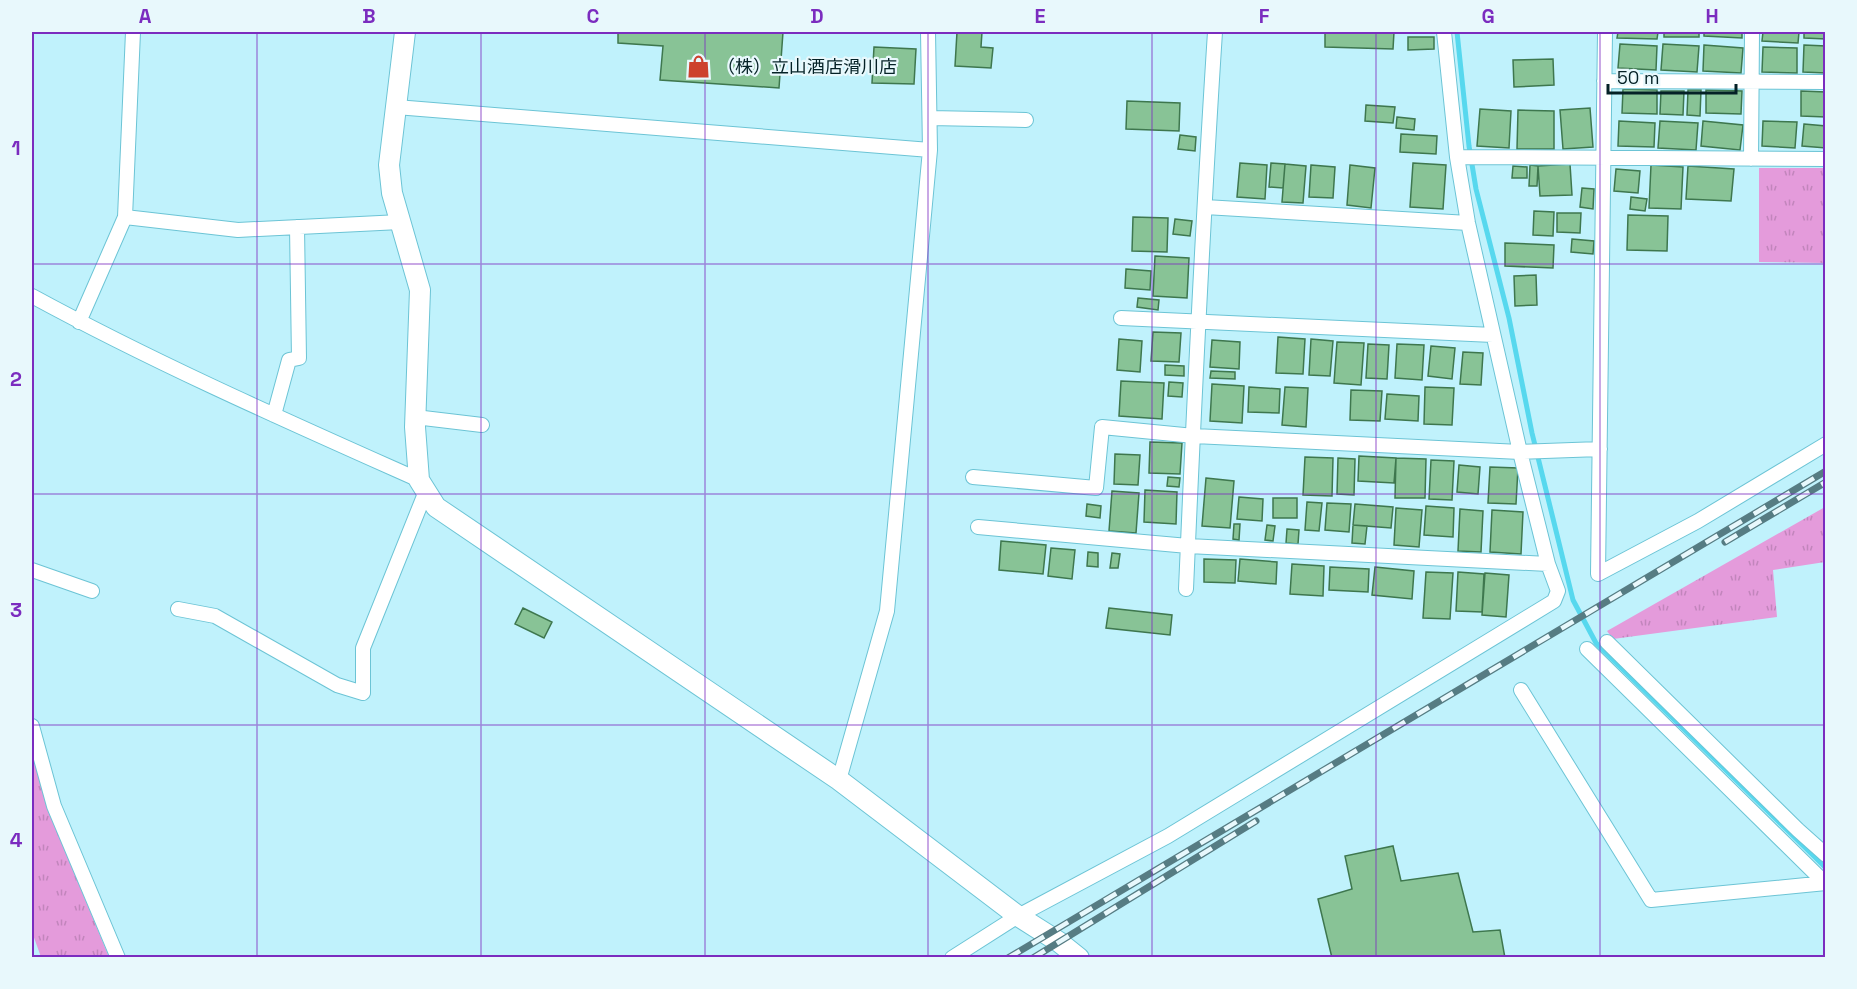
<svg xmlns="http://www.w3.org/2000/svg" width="1857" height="989" viewBox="0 0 1857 989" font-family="'Space Grotesk','Noto Sans JP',sans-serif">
	<defs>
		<pattern id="grass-tufts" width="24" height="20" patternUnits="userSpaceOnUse" patternTransform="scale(1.5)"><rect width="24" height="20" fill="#e49bdb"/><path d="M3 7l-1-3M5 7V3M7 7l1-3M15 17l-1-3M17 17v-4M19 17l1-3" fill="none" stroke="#c285bc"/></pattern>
	</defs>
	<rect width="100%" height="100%" fill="#c0f2fc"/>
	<path fill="url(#grass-tufts)" d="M1759,168H1825V263L1759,262Z
		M1825,507V562L1773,570L1777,617L1613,639L1607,631Z
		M32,753L61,841L109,957H41L32,932Z"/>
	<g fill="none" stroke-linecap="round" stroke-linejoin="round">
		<path stroke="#57d8ee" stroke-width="5" d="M1457,32L1469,146L1476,189L1509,318L1532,433L1573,600L1596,643L1826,868"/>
	</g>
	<path fill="#88c396" stroke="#3e774e" stroke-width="1.5" d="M618,32H783L779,88L660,80L663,46L618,43Z
		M957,32H982L981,47L993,48L991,68L955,66Z
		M1325,32H1394L1393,49L1325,47Z
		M1618,32H1658L1657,39L1617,38Z
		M1664,32H1699V37H1664Z
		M1704,32H1742V38L1704,36Z
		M1763,32H1799L1798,43L1762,41Z
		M1804,32H1826V39L1804,38Z
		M1408,37H1434V49L1408,50Z
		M1620,44L1657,46L1656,70L1618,68Z
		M1663,44L1699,46L1697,72L1661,70Z
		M1704,45L1743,48L1741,73L1703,71Z
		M1804,45L1826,46V73L1803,72Z
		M874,47L916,49L914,84L872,83Z
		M1763,47L1797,48V73L1762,72Z
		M1553,59L1554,85L1514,87L1513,60Z
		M1623,89L1657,90V114L1622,113Z
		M1688,90H1701L1700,116L1687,115Z
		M1706,90L1742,91L1741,114L1706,113Z
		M1661,91H1684L1683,115L1660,114Z
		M1801,91L1826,92V117L1801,116Z
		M1127,101L1180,103L1179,131L1126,129Z
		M1366,105L1395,107L1393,123L1365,121Z
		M1590,108L1593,147L1563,149L1560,110Z
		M1480,109L1511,111L1509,148L1477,146Z
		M1518,110L1554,111V149H1517Z
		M1397,117L1415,119L1414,130L1396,128Z
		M1619,121L1655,123L1654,147L1618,146Z
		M1660,121L1698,123L1696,150L1658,148Z
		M1703,121L1743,125L1740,150L1701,146Z
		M1763,121L1797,122L1795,148L1762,146Z
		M1804,124L1826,126V148L1802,146Z
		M1401,134L1437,136L1436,154L1400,152Z
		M1180,135L1196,137L1195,151L1178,149Z
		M1240,163L1267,165L1265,199L1237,197Z
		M1271,163L1285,164L1283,188L1269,187Z
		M1413,163L1446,165L1443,209L1410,207Z
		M1285,164L1306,166L1303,203L1282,202Z
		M1570,164L1572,195L1540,196L1538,166Z
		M1311,165L1335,167L1333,198L1309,197Z
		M1350,165L1375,168L1371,208L1347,205Z
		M1530,165L1538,166L1537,186H1529Z
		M1651,165L1683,167L1681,209L1649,208Z
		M1513,166L1527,167V178H1512Z
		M1688,166L1734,169L1731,201L1686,199Z
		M1616,169L1640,171L1638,193L1614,191Z
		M1582,188L1594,189L1593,209L1580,207Z
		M1631,197L1647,199L1645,211L1630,209Z
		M1534,211L1554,212L1553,236L1533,235Z
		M1557,213H1581L1580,233L1557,232Z
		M1628,215L1668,216L1667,251L1627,250Z
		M1133,217L1168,218L1167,252L1132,251Z
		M1175,219L1192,221L1190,236L1173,234Z
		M1572,239L1594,241L1593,254L1571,252Z
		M1505,243L1554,245L1553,268L1505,266Z
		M1155,256L1189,258L1187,298L1153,296Z
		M1126,269L1151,271L1150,290L1125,288Z
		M1536,275L1537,305L1515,306L1514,276Z
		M1138,298L1159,300L1158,310L1137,307Z
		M1153,332L1181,333L1179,362L1151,361Z
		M1278,337L1305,339L1303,374L1276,373Z
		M1119,339L1142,341L1140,372L1117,370Z
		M1311,339L1333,341L1330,376L1309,375Z
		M1212,340L1240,342L1239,369L1210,367Z
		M1337,342L1364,343L1361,385L1334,383Z
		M1368,344L1389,345L1387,379L1366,378Z
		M1397,344L1424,345L1422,380L1395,378Z
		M1431,346L1455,348L1452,379L1428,376Z
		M1463,352L1483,353L1481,385L1460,384Z
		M1165,365L1184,366V376L1165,375Z
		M1211,371L1235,372V379L1210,378Z
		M1121,381L1164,383L1162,419L1119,416Z
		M1169,382L1183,383L1182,397L1168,396Z
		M1212,384L1244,386L1242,423L1210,421Z
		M1249,387L1280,389L1279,413L1248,412Z
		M1285,387L1308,388L1306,427L1282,425Z
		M1425,387L1454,388L1452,425L1424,424Z
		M1351,390L1382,391L1380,421L1350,420Z
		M1387,394L1419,396L1418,421L1385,419Z
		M1150,442L1182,443L1180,474L1149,473Z
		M1115,454L1140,455L1138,485L1114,484Z
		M1359,456L1396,458L1394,483L1358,481Z
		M1305,457L1333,458L1332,496L1303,495Z
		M1338,458L1355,459L1354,495L1337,494Z
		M1396,458L1426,459L1425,498H1395Z
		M1431,460L1454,461L1452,500L1429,499Z
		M1459,465L1480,467L1478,494L1457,492Z
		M1490,467L1518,468L1516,504L1488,503Z
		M1168,477L1180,478L1179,487L1167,486Z
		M1206,478L1234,481L1230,528L1202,526Z
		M1145,490L1177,492L1176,524L1144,522Z
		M1112,491L1139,493L1136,533L1109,531Z
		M1239,497L1263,499L1262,521L1237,519Z
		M1273,498H1297V518H1273Z
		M1307,502L1322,503L1319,531L1305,530Z
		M1327,503L1351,504L1349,532L1325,530Z
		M1087,504L1101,506L1100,518L1086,516Z
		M1355,504L1393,507L1391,528L1353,525Z
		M1426,506L1454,508L1453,537L1424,535Z
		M1396,508L1422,510L1419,547L1394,545Z
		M1460,509L1483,511L1481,552L1458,551Z
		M1492,510L1523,512L1521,554L1490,552Z
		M1234,524H1240L1239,540L1233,539Z
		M1267,525L1275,526L1273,541L1265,540Z
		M1353,525L1367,526L1365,544L1352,543Z
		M1287,529L1299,530L1298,544L1286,543Z
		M1001,541L1046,545L1043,574L999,570Z
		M1051,548L1075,550L1072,579L1048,576Z
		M1088,552L1098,553V567L1087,566Z
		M1112,553L1120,554L1118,568H1110Z
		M1204,559L1236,560L1235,583L1204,582Z
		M1240,559L1277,562L1276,584L1238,581Z
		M1292,564L1324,566L1323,596L1290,594Z
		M1330,567L1369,569L1368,592L1329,590Z
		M1375,567L1414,571L1412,599L1372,595Z
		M1426,572L1453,573L1450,619L1423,618Z
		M1458,572L1484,574L1482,612L1456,611Z
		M1485,573L1509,575L1506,617L1482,615Z
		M523,608L552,622L544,638L515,624Z
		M1109,608L1172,615L1170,635L1106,628Z
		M1393,846L1401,881L1458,873L1473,932L1500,930L1505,958H1332L1318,899L1352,889L1345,856Z"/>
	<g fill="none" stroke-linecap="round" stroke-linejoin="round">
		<defs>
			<path id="street" d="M1444,32L1457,157
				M1605,32L1598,574L1698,521L1826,444
				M1604,81L1826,82
				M396,107L930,150
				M930,118L1026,120
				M1751,159L1752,32
				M1205,207L1468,223
				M125,217L133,32
				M32,296C157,364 289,422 419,480
				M1121,318L1493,335
				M79,322L125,217L238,230L400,222
				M274,415L289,360L299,358L297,227
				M415,417L482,425
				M973,477L1096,488L1102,427L1194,436L1520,452L1600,449
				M978,527L1188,546L1548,564L1520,452L1468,223L1457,157L1826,159
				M32,570L92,591
				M1186,589C1194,403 1203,217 1215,32
				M178,609L215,616L337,685L363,693V648L426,491
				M1607,642L1798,830L1826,855
				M1587,649L1825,883
				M1521,690L1651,900L1826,883
				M32,726L54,806L118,958
				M839,780L887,611L930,150L928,32
				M952,958L1018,916L1168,836L1554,601L1558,591L1548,564"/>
			<path id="secondary" d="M405,32L389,165L392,193L420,290L415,427L419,480L436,507L839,780L1018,916L1059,942L1079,958"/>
		</defs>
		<use href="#street" stroke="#6cc4d5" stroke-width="16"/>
		<use href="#secondary" stroke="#6cc4d5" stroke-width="22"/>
		<use href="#street" stroke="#fff" stroke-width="14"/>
		<use href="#secondary" stroke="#fff" stroke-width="20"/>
		<defs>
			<path id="rail" d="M1725,542L1826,482
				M1008,958L1826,471
				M1033,958L1256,821"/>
		</defs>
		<use href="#rail" stroke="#567c83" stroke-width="7"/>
		<use href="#rail" stroke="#e8f8fc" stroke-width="4.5" stroke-dasharray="14" stroke-linecap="butt"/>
	</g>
	<path fill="none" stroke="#7b2cbf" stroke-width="1.5" stroke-opacity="0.55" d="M257,32V958M481,32V958M705,32V958M928,32V958M1152,32V958M1376,32V958M1600,32V958M32,264H1826M32,494H1826M32,725H1826"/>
	<defs>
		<symbol id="shop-bare" viewBox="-9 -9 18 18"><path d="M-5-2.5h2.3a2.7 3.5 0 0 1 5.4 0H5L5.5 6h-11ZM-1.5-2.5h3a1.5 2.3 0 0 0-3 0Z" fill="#cd412d" stroke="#e8f8fc" stroke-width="2.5" paint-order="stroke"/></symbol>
	</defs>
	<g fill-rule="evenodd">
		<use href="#shop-bare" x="682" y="50" width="33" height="33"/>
	</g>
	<g text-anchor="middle" stroke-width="4.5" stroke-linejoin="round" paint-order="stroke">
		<g font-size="18" fill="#042126" stroke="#e8f8fc" text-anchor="start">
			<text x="717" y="73">（株）立山酒店滑川店</text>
		</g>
	</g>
	<rect width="1857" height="989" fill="none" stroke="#e8f8fc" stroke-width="66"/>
	<path d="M1608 84v9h128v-9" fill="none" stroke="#042126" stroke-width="3"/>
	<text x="1617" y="84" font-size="18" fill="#042126" stroke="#e8f8fc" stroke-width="4.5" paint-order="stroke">50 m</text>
	<rect x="33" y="33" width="1791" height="923" fill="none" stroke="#7b2cbf" stroke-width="2"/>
	<g font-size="20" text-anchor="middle" font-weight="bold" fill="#7b2cbf">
		<text x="145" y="23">A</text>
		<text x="369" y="23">B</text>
		<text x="593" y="23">C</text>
		<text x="817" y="23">D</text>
		<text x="1040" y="23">E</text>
		<text x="1264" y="23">F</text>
		<text x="1488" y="23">G</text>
		<text x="1712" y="23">H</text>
		<text x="16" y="155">1</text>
		<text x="16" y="386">2</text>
		<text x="16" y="617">3</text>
		<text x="16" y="847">4</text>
	</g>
</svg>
